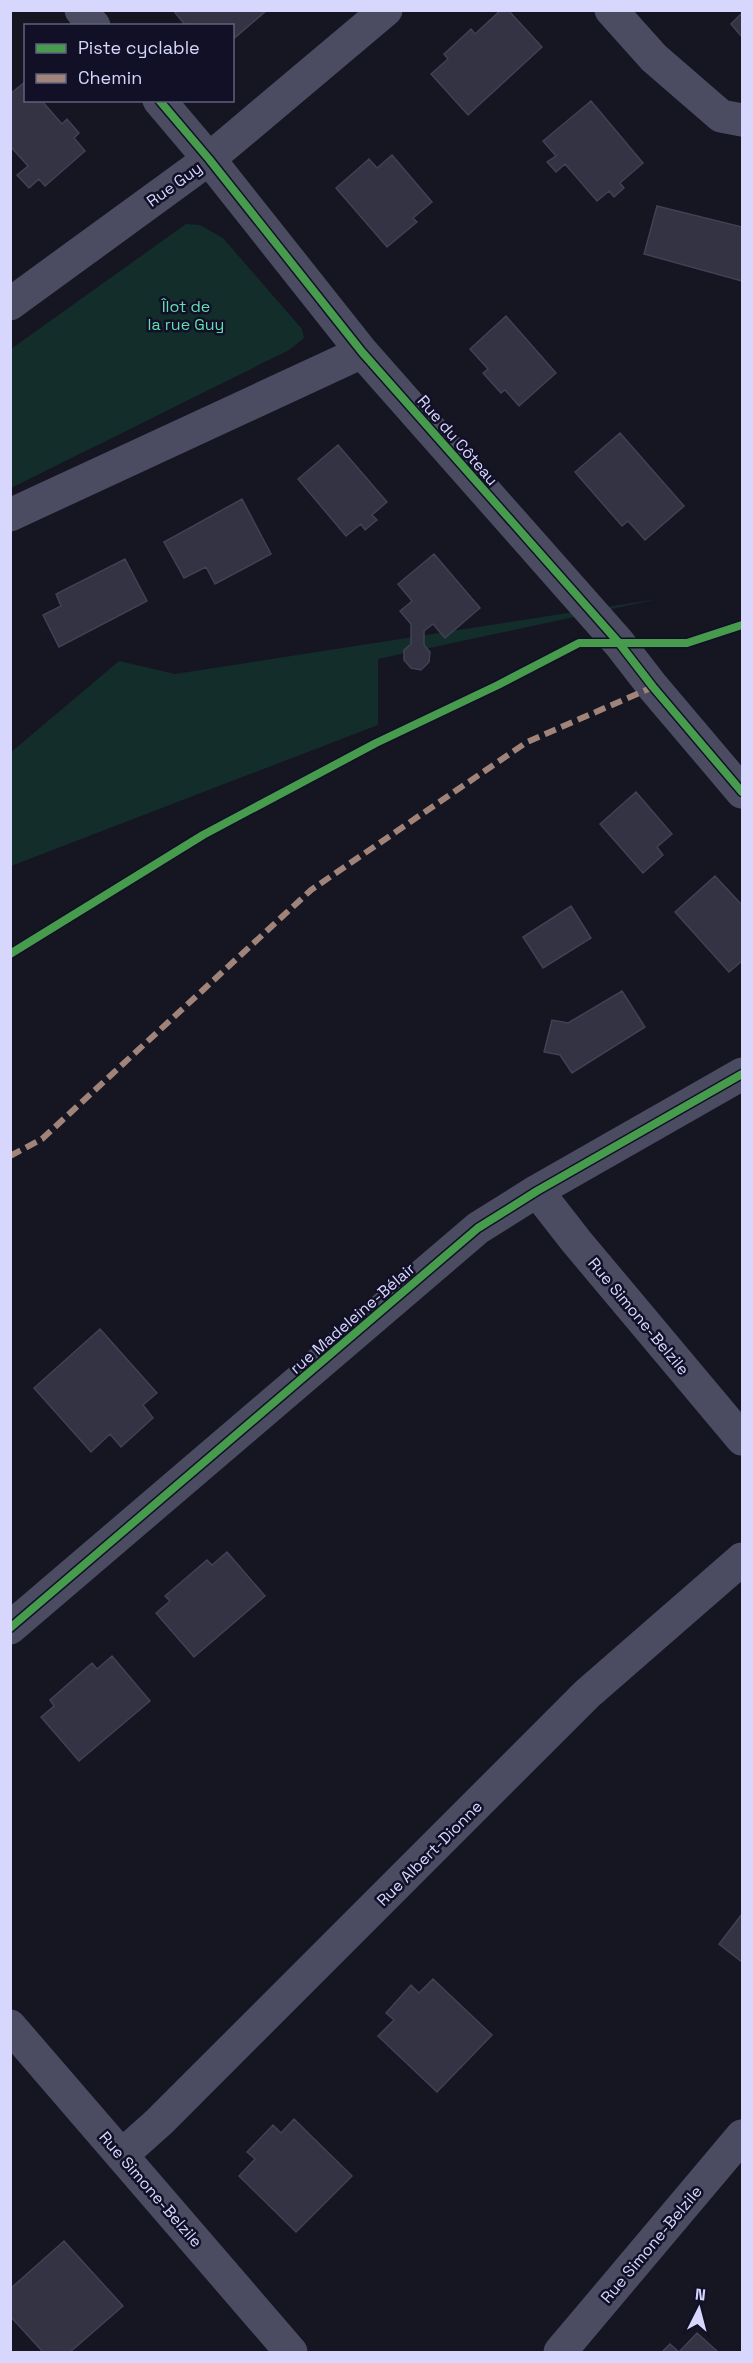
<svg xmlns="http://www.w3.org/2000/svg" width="753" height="2363" viewBox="0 0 753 2363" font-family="'Space Grotesk',sans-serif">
	<rect width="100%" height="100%" fill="#161522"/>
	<path fill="#132d2b" d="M186,224L200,225L223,238L302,329L304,338L289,350L11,488V349Z
		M658,599L378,659V725L11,866L10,753L119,661L175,674Z"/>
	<path fill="#343344" stroke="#424055" stroke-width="1.5" d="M173,10H267L232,40V26H186Z
		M501,10H508L542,47L468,115L431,74L448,59L444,54L471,29L475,34Z
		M742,13V37L731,24Z
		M25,82L26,100H41L62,124L67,119L79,133L74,138L85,151L45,186L39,179L29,188L17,175L28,166L10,146V94Z
		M591,101L643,163L620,183L624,188L614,197L609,191L597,201L565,164L556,172L547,162L556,156L543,141Z
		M392,155L432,202L413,218L417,222L387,247L336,188L369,159L377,168Z
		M657,206L742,227V281L644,254Z
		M506,316L556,373L519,406L505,390L501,393L483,373L488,369L470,349Z
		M620,433L684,506L645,540L628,521L622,526L575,472Z
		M338,445L387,502L372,515L377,520L365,530L361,524L346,536L298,479Z
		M242,499L271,554L215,584L206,567L184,578L164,542Z
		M434,554L480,608L445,638L433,624L424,631V645L430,652L429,662L421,670L411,668L404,660V650L411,644V624L400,611L412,601L398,584Z
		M125,559L147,601L59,647L43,615L61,606L56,594Z
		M636,792L672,834L657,847L663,855L643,873L600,824Z
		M715,876L742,905V961L729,972L675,912Z
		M571,906L591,938L543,968L523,937Z
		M622,991L645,1027L572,1073L560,1055L544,1052L552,1020L568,1023Z
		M100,1329L157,1393L143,1405L153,1418L121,1447L110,1434L91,1452L34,1388Z
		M227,1552L265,1596L194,1657L156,1613L170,1601L165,1596L207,1560L212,1565Z
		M112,1656L150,1701L79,1761L41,1717L54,1706L50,1700L92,1663L97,1669Z
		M742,1914V1962L719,1944Z
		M433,1979L492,2035L437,2092L378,2036L394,2020L386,2013L411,1985L419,1993Z
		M294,2119L352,2176L296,2232L239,2176L255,2159L247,2152L273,2125L281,2133Z
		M64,2241L123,2306L70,2352H43L10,2316V2289Z
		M697,2333L718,2352H662L670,2344L679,2352Z"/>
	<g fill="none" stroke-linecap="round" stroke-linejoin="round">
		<path stroke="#4b4c62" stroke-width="33" d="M81,10L94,26
			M611,10L654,58L721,116L742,120
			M159,100L209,159L362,352L619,643L653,687L742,792
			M10,304L209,159L386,10
			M10,515L362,352
			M537,1191L576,1241L742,1439
			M10,1628L478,1228L537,1191L742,1074
			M10,2026L291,2352
			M122,2155L159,2122L587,1694L742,1559
			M560,2352L742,2136"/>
		<path stroke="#a18479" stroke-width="6" stroke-dasharray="12 6" stroke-linecap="butt" d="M10,1156L42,1139L311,890L527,742L653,687"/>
		<defs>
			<path id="cycleway" d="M159,100L209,159L362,352L619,643L653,687L742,792
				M10,954L203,835L376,743L498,685L579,643H687L742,625
				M10,1628L478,1228L537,1191L742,1074"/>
		</defs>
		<use href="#cycleway" stroke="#111027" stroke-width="11"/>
		<use href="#cycleway" stroke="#469c4c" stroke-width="8"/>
	</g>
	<g text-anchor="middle" stroke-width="5" stroke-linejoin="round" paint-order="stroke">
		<g font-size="16" fill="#d7d7fe" stroke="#111027">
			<text transform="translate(174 184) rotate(-36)" y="6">Rue Guy</text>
			<text transform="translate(458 440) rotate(49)" y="6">Rue du Côteau</text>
			<text transform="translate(639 1316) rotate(50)" y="6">Rue Simone-Belzile</text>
			<text transform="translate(352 1318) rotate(-41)" y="6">rue Madeleine-Bélair</text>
			<text transform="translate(429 1853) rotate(-45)" y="6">Rue Albert-Dionne</text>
			<text transform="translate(151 2189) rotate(49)" y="6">Rue Simone-Belzile</text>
			<text transform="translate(651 2244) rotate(-50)" y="6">Rue Simone-Belzile</text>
		</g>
		<g font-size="16" fill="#64ddb1" stroke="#111027">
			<text x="186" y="312">Îlot de<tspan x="186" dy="18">la rue Guy</tspan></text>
		</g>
	</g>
	<rect width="753" height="2363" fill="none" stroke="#d7d7fe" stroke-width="24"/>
	<rect x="24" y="24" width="210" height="78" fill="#111027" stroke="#60607d" stroke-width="1.5"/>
	<rect x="36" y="44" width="30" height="9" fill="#469c4c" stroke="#60607d" stroke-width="1.5"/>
	<text x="78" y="54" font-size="18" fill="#d7d7fe">Piste cyclable</text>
	<rect x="36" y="74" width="30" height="9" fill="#a18479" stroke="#60607d" stroke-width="1.5"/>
	<text x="78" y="84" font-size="18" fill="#d7d7fe">Chemin</text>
	<g transform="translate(699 2309) rotate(6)" stroke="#111027" stroke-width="4.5" paint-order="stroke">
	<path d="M0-4.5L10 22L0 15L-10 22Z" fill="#d7d7fe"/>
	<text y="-9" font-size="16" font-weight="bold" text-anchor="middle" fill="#d7d7fe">N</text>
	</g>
</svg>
